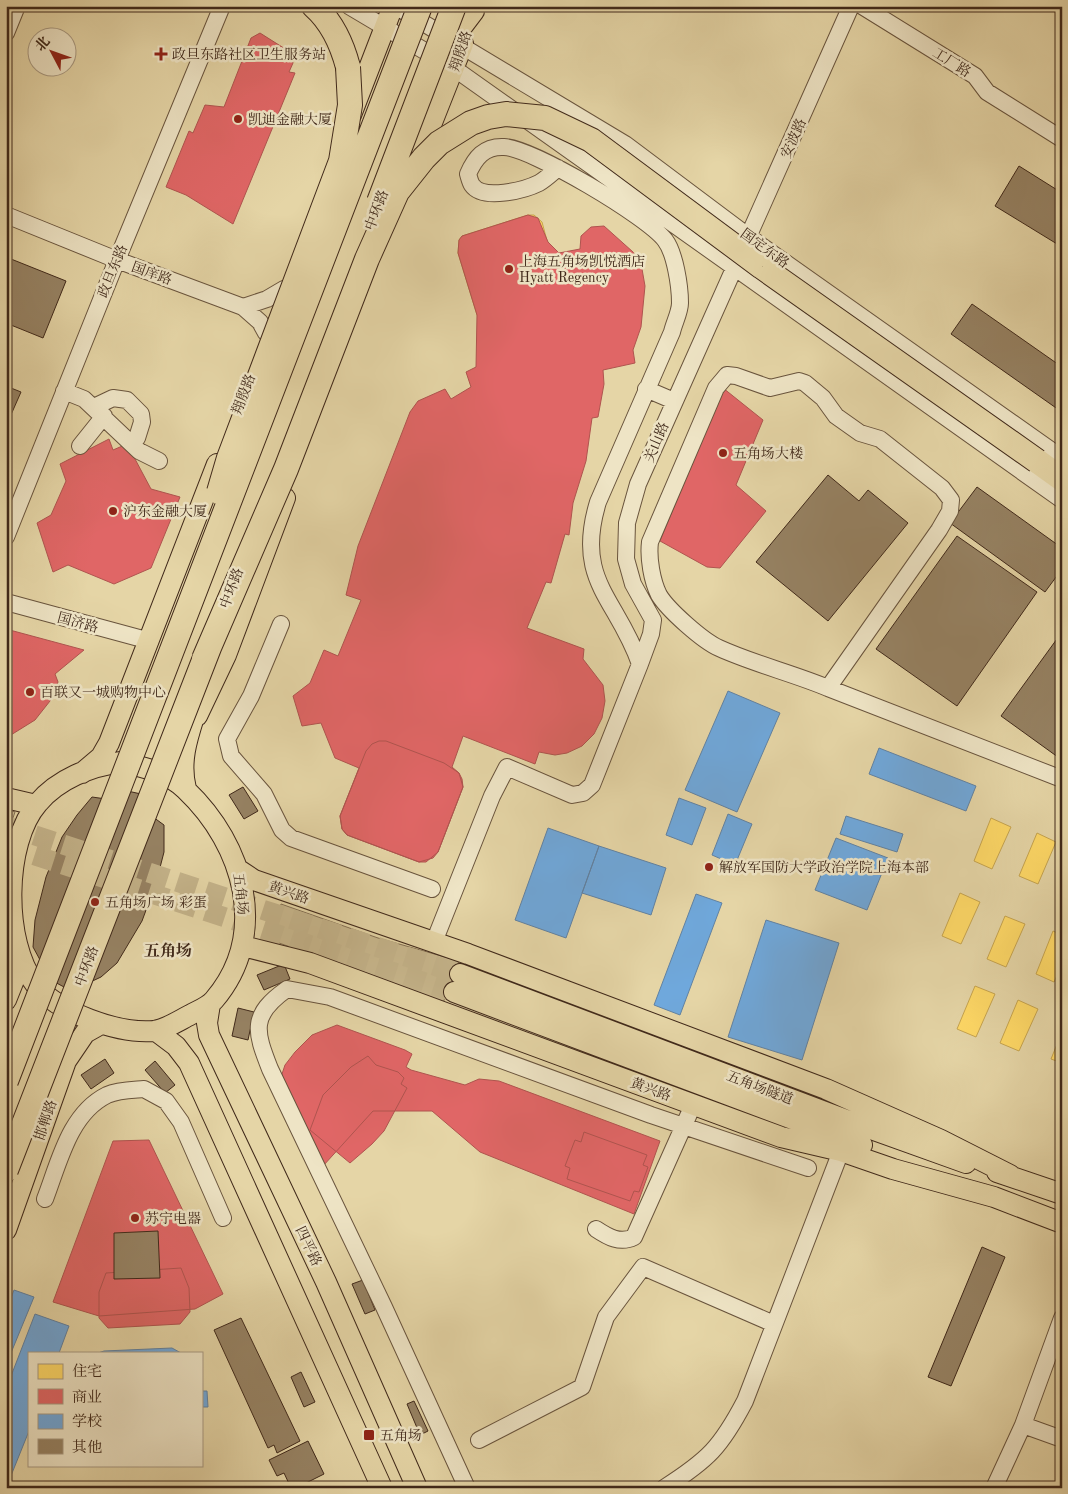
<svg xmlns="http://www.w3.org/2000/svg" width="1068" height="1494" viewBox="0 0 1068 1494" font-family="'Old Standard TT','Noto Serif SC',serif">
	<rect width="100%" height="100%" fill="#e5d5a6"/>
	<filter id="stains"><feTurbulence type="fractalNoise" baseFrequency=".004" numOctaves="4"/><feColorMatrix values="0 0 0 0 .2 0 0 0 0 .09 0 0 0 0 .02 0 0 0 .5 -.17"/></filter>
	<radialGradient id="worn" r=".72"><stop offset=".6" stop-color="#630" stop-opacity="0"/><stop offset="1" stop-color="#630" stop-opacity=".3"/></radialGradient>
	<path fill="#c9b88e" stroke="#847054" d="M6,809L15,812L6,838Z
		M281,904L378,938L459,961L443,1003L271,940Z"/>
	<path fill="#ffd966" stroke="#c6a44f" d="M528,215H534L542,222L559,285L557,293L551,298L486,321L480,320L477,315L458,253L459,240L462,236Z
		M991,818L1011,827L992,869L974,861Z
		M1037,833L1056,842L1038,884L1019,876Z
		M960,893L980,902L961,944L942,936Z
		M1005,916L1025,924L1006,967L987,959Z
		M1053,931L1062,935V965L1054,982L1036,974Z
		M975,986L995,994L976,1037L957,1029Z
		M1018,1000L1038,1009L1019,1051L1000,1043Z
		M1062,1032V1063L1051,1059Z"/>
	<path fill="#e06666" stroke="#b0544f" d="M260,33L290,52L293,63L289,72L295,73L233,224L186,195L166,187L189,131L193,133L205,105L224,107L251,38Z
		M528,215L538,218L548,242L559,253L580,249L581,236L591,227L604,226L633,252L642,269L645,286L641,327L633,350L635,363L603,370L604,384L598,417L592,418L586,461L573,503L569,535L565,534L551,583L546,582L527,628L584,649L583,659L603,685L605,701L602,718L594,734L582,746L567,753L555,755L539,752L535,764L463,736L452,767L459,773L463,787L438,852L433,858L419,862L347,835L342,829L340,816L359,768L335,758L321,723L302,726L293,696L310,683L324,650L338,656L361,600L346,595L358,546L410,412L418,401L445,389L451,399L471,387L466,372L476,367L477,315L458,253L459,240L462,236Z
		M723,388L763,420L736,485L766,511L720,568L707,567L660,541Z
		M109,439L113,450L127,444L151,489L180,497L151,568L114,584L68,565L53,572L37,523L51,515L66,481L60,464Z
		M6,629L84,650L55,674L58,682L50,701L35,720L6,738Z
		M379,741H386L444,763L459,773L462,779L463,787L438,852L426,862H419L347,835L342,829L340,816L366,751L372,744Z
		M337,1025L405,1050L412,1054L406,1067L411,1070L465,1085L479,1079L499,1081L660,1141L634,1214L480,1152L432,1111H373L323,1166L283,1082L282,1074L285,1065L295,1052L312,1035Z
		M368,1056L376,1065L398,1072L404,1078L401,1084L407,1088L384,1131L372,1144L350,1163L310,1130L323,1095L351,1067Z
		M584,1132L647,1155L643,1165L648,1167L639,1192L634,1191L630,1201L567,1179L570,1168L565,1166L575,1140L581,1142Z
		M149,1140L223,1294L195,1309L99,1316L53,1302L113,1141Z
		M181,1268L189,1288L190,1312L180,1324L108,1328L99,1318V1292L106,1273Z"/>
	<path fill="#6fa8dc" stroke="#6182a2" d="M728,691L780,713L737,812L685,790Z
		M879,748L976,786L966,811L869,774Z
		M679,798L706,808L692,845L666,835Z
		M728,814L752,824L735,865L712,855Z
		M846,816L903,834L897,852L840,834Z
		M548,828L599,846L566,938L515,920Z
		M836,838L888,858L867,910L815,890Z
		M599,846L666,868L651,915L582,893Z
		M696,894L722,903L680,1015L654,1005Z
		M766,920L839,943L802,1060L728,1037Z
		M14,1290L34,1297L6,1365V1311Z
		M35,1314L69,1326L59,1353H29V1431L6,1488V1389Z
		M172,1348L181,1353H98L104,1351Z
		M201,1391H207L208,1407H201Z"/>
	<path fill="#968263" stroke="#40291a" d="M1019,166L1062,193V247L995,206Z
		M6,257L66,281L43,338L6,323Z
		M972,304L1062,367V407L1059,410L951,334Z
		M6,386L21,392L10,417L6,415Z
		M828,475L859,501L868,490L908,523L828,621L756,562Z
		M977,487L1062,548V569L1045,592L950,523Z
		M957,536L1037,592L957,706L876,649Z
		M1062,632V760L1001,716Z
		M243,787L258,811L244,819L229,795Z
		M123,790L141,794L153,817L164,825V852L156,883L142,921L117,963L101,977L84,985L64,987L51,980L33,947L35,920L46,877L62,837L77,815L92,797L106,799Z
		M284,964L290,979L264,990L257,975Z
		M238,1008L254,1012L248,1040L232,1036Z
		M105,1059L114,1073L91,1089L81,1075Z
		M155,1061L175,1085L165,1093L145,1070Z
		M158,1231L160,1278L114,1279V1233Z
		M982,1247L1005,1257L951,1386L928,1377Z
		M363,1280L375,1310L365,1314L352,1284Z
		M241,1318L300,1441L277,1453L274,1445L268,1448L214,1330Z
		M301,1372L315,1402L304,1407L291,1377Z
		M414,1401L428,1431L420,1435L407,1404Z
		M308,1441L324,1474L296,1488H291L284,1473L277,1476L269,1460Z"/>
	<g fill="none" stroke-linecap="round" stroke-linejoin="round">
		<path stroke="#c4b38a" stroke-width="20" stroke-dasharray="20 10" stroke-linecap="butt" d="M6,826L460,974
			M6,846L454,992"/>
		<defs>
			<path id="minor" d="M349,6L455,69L1062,500
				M395,6L625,144L749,237L1062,458
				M862,6L975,76L987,92L1062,139
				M6,33L17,6
				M6,215L117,260L243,307L260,322L266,333
				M243,307L267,299L284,289
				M646,389L674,401
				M64,391L84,399L139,451L159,461
				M94,407L113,398L127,400L141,414L142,422L137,438
				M80,446L104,416
				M6,537L117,260L222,6
				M6,602L150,641
				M281,624L251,696L227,739L231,756L264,794L282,830L291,838L432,889
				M640,664L651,634L653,620L633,584L626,559L627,523L638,484L851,6
				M828,688L939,530L950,511L951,500L942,488L880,439L860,433L836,416L823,398L805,383L799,381L770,388L736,376L727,375L716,388L650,542C648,558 652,581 659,595C668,610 703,641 719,648C754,664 792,673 828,688L1062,779
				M434,942L492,796L507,767L572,795L583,793L592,785L640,664C617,598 574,581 598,502L672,332C674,323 680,312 680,303C680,286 675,253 665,240C648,217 532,148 504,147C484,146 475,158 468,174C469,177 470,182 472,185C483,201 525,190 539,183C546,179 552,173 558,168
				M45,1199C59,1163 69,1114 107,1095C118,1090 132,1090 144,1089L166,1101L181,1122L223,1218
				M596,1229C608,1237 620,1244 634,1237L693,1105
				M1023,1425L1062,1439
				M479,1440L582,1387L606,1317L643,1267L774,1324
				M467,1488L384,1307L270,1069C255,1031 250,1015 287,989L330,997L651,1115L808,1168
				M664,1488C708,1460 721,1447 745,1401L841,1151
				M994,1488L1023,1425L1062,1318"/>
			<path id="major" d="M444,60L452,40L474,11
				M351,115L393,6
				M416,163L463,44
				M197,716L226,655L285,498
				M121,762C144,767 169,773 186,790C244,845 270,934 214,1000C208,1007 199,1010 190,1015C180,1020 167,1029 154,1031C119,1034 58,1013 35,984C3,943 3,843 38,803C58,779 91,766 121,762Z
				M82,773L101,757L109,743L217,464
				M186,789C178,758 190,731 199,701
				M6,798L36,805
				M239,870L254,880L468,954L826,1089L941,1140L1010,1175
				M243,946L310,963L781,1137L841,1151L893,1169L994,1197L1062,1223
				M460,974L857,1124L966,1163
				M454,992L862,1145
				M6,1000L22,960
				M210,1004L207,1023L209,1035L326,1282L417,1488
				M156,1031L176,1046L189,1063L382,1488
				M997,1172L1062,1194
				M6,1230L66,1061L85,1033L101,1024"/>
			<path id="highway" d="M314,6C332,22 342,44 348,67
				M1037,461L1062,479"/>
		</defs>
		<use href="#minor" stroke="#69543d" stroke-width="18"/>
		<use href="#major" stroke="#40291a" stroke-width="22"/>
		<use href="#highway" stroke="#40291a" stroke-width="26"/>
		<use href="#minor" stroke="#eee4c5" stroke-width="16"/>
		<use href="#major" stroke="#e5d5a6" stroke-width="20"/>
		<use href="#highway" stroke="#e5d5a6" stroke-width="24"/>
		<defs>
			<path id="highway-bridge" d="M379,202L454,6
				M219,492L229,458L341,161L350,105L348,67
				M204,659L286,469L367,259L397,192L424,158L439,143L471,123L488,117L506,114L545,118L591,140L762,267L1037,461
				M6,1081L420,6
				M6,1170L210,645"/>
		</defs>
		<use href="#highway-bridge" stroke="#40291a" stroke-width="26" stroke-linecap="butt"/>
		<use href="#highway-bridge" stroke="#e5d5a6" stroke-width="24"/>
	</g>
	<g fill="#8f2418" stroke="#eee4c5" stroke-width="2">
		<path d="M158.5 46.5h5v5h5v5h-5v5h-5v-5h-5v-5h5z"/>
		<circle cx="238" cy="119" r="5"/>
		<circle cx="509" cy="269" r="5"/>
		<circle cx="723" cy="453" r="5"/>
		<circle cx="113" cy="511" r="5"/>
		<circle cx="30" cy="692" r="5"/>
		<circle cx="709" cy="867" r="5"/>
		<circle cx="95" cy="902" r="5"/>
		<circle cx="135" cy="1218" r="5"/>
		<rect x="363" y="1429" width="12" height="12" rx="2.5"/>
	</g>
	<g text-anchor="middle" stroke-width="5" stroke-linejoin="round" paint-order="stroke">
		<g font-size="14" fill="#40291a" stroke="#eee4c5">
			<text transform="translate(460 51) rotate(-71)" y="5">翔殷路</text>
			<text transform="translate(952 62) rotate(32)" y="5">工厂路</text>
			<text transform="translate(793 138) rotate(-66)" y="5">安波路</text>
			<text transform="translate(376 210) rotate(-69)" y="5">中环路</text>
			<text transform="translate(765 248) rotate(36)" y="5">国定东路</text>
			<text transform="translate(112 271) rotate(-68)" y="5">政旦东路</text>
			<text transform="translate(152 273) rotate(20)" y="5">国庠路</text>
			<text transform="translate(243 394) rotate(-69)" y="5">翔殷路</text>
			<text transform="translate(656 442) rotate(-67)" y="5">关山路</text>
			<text transform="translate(231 588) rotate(-69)" y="5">中环路</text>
			<text transform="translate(78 622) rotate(15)" y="5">国济路</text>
			<text transform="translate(289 892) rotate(19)" y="5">黄兴路</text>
			<text transform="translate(241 894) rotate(83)" y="5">五角场</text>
			<text transform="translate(86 966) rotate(-69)" y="5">中环路</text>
			<text transform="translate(760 1087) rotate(21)" y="5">五角场隧道</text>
			<text transform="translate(651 1089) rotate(20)" y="5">黄兴路</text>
			<text transform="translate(45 1120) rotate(-71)" y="5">邯郸路</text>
			<text transform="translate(309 1246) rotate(65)" y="5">四平路</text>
		</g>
		<g font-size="14" fill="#40291a" stroke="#eee4c5" text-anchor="start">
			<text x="172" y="59">政旦东路社区卫生服务站</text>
			<text x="248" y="124">凯迪金融大厦</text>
			<text x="519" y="266">上海五角场凯悦酒店<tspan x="519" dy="16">Hyatt Regency</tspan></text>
			<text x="733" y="458">五角场大楼</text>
			<text x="123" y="516">沪东金融大厦</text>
			<text x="40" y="697">百联又一城购物中心</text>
			<text x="719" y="872">解放军国防大学政治学院上海本部</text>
			<text x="105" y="907">五角场广场 彩蛋</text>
			<text x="145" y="1223">苏宁电器</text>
			<text x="380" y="1440">五角场</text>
		</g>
		<g font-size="16" font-weight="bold" fill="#40291a" stroke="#eee4c5">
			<text x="168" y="956">五角场</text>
		</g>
	</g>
	<rect width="1068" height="1494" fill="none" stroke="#e5d5a6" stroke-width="25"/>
	<rect x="8" y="8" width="1053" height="1479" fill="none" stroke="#40291a" stroke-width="2.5"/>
	<rect x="12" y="12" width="1043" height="1469" fill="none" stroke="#40291a"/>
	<rect x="28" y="1352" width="175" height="115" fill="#eee4c5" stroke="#a89981"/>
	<rect x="38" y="1364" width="25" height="15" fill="#ffd966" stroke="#a89981"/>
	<text x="72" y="1376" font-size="15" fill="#40291a">住宅</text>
	<rect x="38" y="1389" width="25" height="15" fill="#e06666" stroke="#a89981"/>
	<text x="72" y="1402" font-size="15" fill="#40291a">商业</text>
	<rect x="38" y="1414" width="25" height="15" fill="#6fa8dc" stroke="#a89981"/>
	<text x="72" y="1426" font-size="15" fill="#40291a">学校</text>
	<rect x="38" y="1439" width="25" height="15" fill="#968263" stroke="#a89981"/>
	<text x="72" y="1452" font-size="15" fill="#40291a">其他</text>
	<g transform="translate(52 52) rotate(311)"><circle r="24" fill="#eee4c5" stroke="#a89981"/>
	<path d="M0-4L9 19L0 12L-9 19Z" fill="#8f2418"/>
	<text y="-8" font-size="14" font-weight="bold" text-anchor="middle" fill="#40291a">北</text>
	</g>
	<rect width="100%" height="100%" filter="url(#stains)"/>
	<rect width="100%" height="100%" fill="url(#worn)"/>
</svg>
